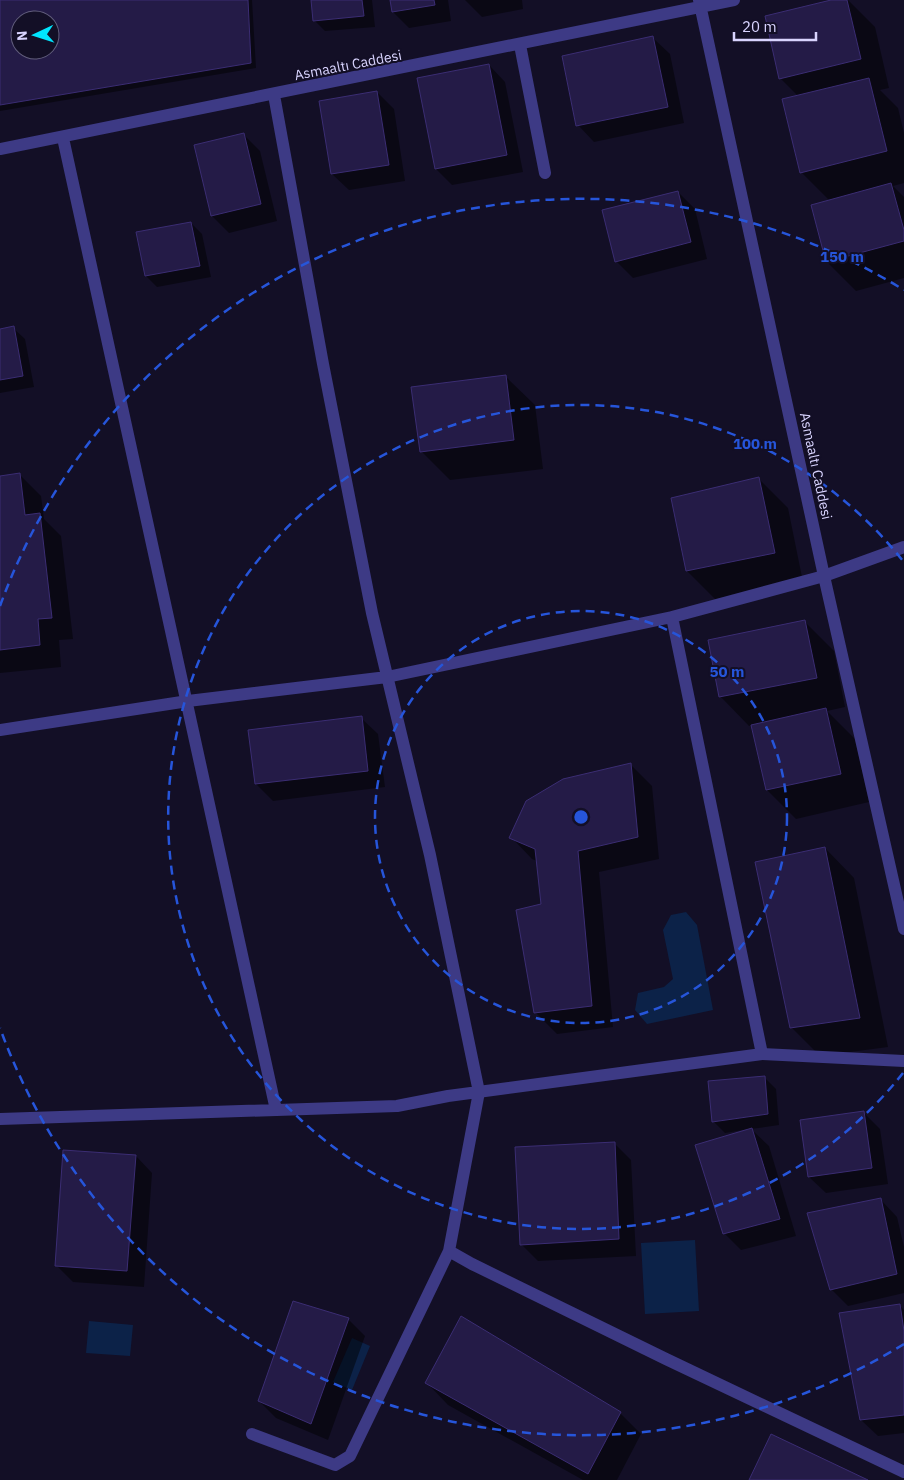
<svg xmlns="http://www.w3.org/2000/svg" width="904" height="1480" viewBox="0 0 904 1480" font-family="'IBM Plex Sans',sans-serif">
	<rect width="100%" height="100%" fill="#130f26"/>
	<path fill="#0c2248" d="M686,912L697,925L713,1010L647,1024L635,1010L638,993L664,987L673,979L663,930L671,915Z
		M695,1240L699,1311L645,1314L641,1243Z
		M89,1321L133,1325L130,1356L86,1353Z
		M352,1338L370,1346L352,1390L333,1382Z"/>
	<path fill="#0007" fill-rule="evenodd" d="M0,0H252L256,68L0,111ZM20,20H50V50H20Z
		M312,0H372L375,27L325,31L314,20Z
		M391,0H448L451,21L409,28L393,12Z
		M465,0H522L523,9L482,17Z
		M837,0H848L875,27L889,88L880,90L898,108L904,133V183L893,186L904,197V278L856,291L827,262L830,201L801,172L798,96L780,78Z
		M653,38L670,54L684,123L594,142L578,125Z
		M489,65L505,82L523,172L452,185L436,169Z
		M377,92L394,109L405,181L349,190L332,174Z
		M243,134L260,151L277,221L229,233L212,216L195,146Z
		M678,192L695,209L707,259L633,278L616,261Z
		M191,223L202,234L211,277L157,287L146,276L138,233Z
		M13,328L25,339L34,387L0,393V330Z
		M505,376L535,405L543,469L450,480L421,451Z
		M20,475L41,496L44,519L61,536L73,639L59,640L61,667L0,673V477Z
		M759,479L788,508L803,582L716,600L687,571Z
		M805,622L834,651L845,707L827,711L855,739L869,802L796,819L767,790L753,725L749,726L720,696Z
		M361,718L378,734L385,787L273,801L256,784L250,731Z
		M631,765L652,786L659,859L599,872L613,1027L557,1034L536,1013L542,905L537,861L532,859L511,837Z
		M825,848L854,878L888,1047L820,1056L791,1027Z
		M764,1077L776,1089L779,1125L751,1129L769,1146L796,1236L741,1250L724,1233L749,1129L725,1133L713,1121Z
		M863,1112L880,1129L888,1184L826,1193L809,1177Z
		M614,1143L631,1160L636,1256L538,1261L521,1244Z
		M136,1156L152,1173L144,1287L73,1282L56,1265Z
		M881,1200L897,1217L904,1247V1293L848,1306L831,1289Z
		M294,1303L349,1320L365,1336L328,1440L276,1418L259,1401Z
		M899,1305L904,1310V1433L878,1436L861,1420Z
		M427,1383L620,1413L641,1434L617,1480H583L448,1405Z"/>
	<path fill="#241b47" stroke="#3b2d73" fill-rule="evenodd" d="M0,0H248L251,63L0,105ZM20,20H50V50H20Z
		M311,0H362L364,16L313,21Z
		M390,0H434L435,5L392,12Z
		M831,0H847L861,59L779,79L765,16Z
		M653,36L668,107L576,126L562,56Z
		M489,64L507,155L435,169L417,78Z
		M869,78L887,151L800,173L782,99Z
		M377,91L389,165L331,174L319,101Z
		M244,133L261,204L211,216L194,145Z
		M891,183L904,230V241L826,262L811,205Z
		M678,191L691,242L615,262L602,210Z
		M191,222L200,266L145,276L136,232Z
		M14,326L23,376L0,380V329Z
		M506,375L514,440L420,452L411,387Z
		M20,473L25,515L40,513L52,618L38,619L40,645L0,650V476Z
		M759,477L775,553L686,571L671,498Z
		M805,620L817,678L719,697L708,640Z
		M826,708L841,774L766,790L751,725Z
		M362,716L368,771L255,784L248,730Z
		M631,763L638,837L578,851L592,1006L534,1013L516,910L541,904L535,849L509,838L526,801L563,779Z
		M825,847L860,1018L790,1028L755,862Z
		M765,1076L768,1114L712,1122L708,1081Z
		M864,1111L872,1168L808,1177L800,1120Z
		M752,1128L780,1219L723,1234L695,1145Z
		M615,1142L619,1239L520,1245L515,1147Z
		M63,1150L136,1155L127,1271L55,1266Z
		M881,1198L897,1274L830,1290L807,1213Z
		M293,1301L349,1318L311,1424L258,1401Z
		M900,1304L904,1331V1415L860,1420L839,1313Z
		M461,1316L621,1412L588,1474L425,1383Z
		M771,1434L868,1480H749Z"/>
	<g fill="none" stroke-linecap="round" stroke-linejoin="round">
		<path stroke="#3d3a85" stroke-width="12" d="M699,0L824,576L904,929
			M520,45L545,173
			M274,95L323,364L372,613L430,855L479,1092L449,1251L472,1264L666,1359L904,1472
			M63,138L276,1110
			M0,149L734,0
			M0,730L188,701L387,677L672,617
			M762,1054L672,617L824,576L904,547
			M0,1119L397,1106L448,1096L762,1054L904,1061
			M252,1434L335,1465L350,1456L449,1251"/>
	</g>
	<g fill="none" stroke="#2655da" stroke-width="2.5" stroke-dasharray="9 6">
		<circle cx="581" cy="817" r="206"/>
		<path d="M903 1073A412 412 0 1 1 903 561"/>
		<path d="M904 1344A618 618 0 0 1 0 1028M0 606A618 618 0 0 1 904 290"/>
	</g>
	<g text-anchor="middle" stroke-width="4" stroke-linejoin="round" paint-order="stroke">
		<g font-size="14" fill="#d9d4ff" stroke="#130f26">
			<text transform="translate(348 65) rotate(-11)" y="5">Asmaaltı Caddesi</text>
			<text transform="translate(816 466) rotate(78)" y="5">Asmaaltı Caddesi</text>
		</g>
	</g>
	<circle cx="581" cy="817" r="8" fill="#2655da" stroke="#130f26" stroke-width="2.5"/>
	<g font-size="15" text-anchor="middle" font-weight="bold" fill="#2655da" stroke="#130f26" stroke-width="4" stroke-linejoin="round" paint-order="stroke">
		<text x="842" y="262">150 m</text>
		<text x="755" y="449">100 m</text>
		<text x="727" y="677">50 m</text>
	</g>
	<g transform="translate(35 35) rotate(266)"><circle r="24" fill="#130f26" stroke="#625e7d"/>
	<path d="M0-4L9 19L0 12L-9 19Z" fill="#00e5ff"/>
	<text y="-8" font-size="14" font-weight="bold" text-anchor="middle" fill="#d9d4ff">N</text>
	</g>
	<path d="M734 32v8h82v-8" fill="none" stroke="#d9d4ff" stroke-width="2.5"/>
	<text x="742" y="32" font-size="15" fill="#d9d4ff" stroke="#130f26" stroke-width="4" paint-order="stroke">20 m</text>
</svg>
